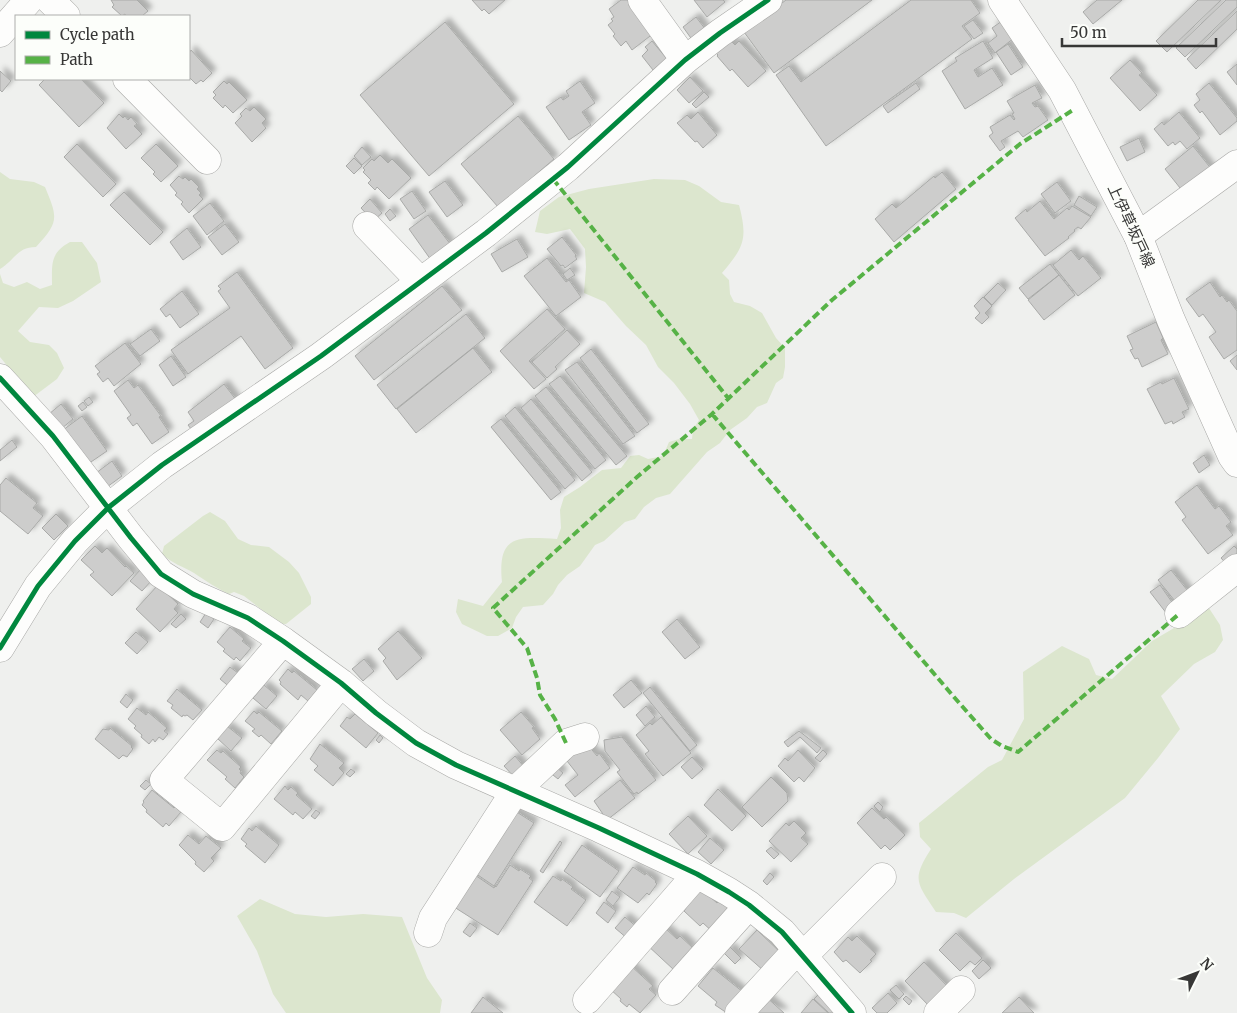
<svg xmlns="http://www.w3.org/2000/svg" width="1237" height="1013" viewBox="0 0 1237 1013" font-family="Merriweather,'Noto Sans JP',serif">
	<defs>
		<filter id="shadow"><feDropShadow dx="4.5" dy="-4.5" stdDeviation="2.5" flood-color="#0004"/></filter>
	</defs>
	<rect width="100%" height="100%" fill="#eff0ee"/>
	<path fill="#dce6ce" d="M0,172L10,179L34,182L45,187C58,218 59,222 36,247C17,247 15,260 0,269Z
		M654,179L685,180L699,186L721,202L739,205C748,239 744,247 722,273L729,280L730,294L734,302L750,306L762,313L776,338L785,348V367L783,378L776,383L767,403L757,407L747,418L730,430L720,443L707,452L670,494L656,498L644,507L635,519L625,522L604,541L595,545L580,566L567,575L558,585L553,594L543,605L523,607L516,617L512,628L498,636H487L462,624L456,612L458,599L483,606L502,582C497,534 518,537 557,539L561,528L560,510L564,497L580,487L602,470L621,468L630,456L639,455L648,459L663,456L669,442L679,439H692L693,429L699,420L690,404L674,383L658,367L646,345L626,326L605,302L584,293L586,267L585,249L570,229L547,234L535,232L540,211L559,197L589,189Z
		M70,242H82L97,263L101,282L73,301L58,308L39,307L18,331L30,342L49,345L57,353L64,368L57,379L33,397L0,357V274L3,283L14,287L27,282L40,289L52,285C52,264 50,253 70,242Z
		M210,512L225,521L238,539L251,545L269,547L289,562L299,573L311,597V604L286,624H280L244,596L234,592L229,594C216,588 206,581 194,573C182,566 173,564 162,554L164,546L203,516Z
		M1205,602L1220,625L1223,640L1215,652L1194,664L1161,696L1180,729L1158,758L1125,798L1014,879L966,918L954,913L936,912C917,883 911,880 931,849L920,837L919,823L988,767L1002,760L1024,719L1023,672L1062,646L1089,659L1096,675L1112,679L1152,641L1186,621Z
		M260,899L295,914L326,917L363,914L402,917L427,978L442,1000L440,1013H286L273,994L257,951L237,916Z"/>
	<path fill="#cdcdcc" stroke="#a9aaa8" filter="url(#shadow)" d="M111,0H137L148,11L142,16H126L125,14L122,16L112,7L114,5Z
		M472,0H505L489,14L484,9L482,11Z
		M621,0H629L654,33L632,50L626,41L621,46L613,36L615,34L608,25L613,21L611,19L614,17L609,9Z
		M694,0H723L725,2L707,17Z
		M786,0H872L774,73L744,32Z
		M911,0H971L980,13L962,26L972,39L826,146L776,75L789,66L801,82Z
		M1097,0H1122L1093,24L1083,12Z
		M1198,0H1221L1167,52L1156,41Z
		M1226,0H1237V7L1185,57L1176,48Z
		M1237,11V29L1196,69L1187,59Z
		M696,17L706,30L693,41L683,27Z
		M973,20L983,33L974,39L964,26Z
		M1002,21L1014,38L995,53L988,43L997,36L992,28Z
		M445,22L514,104L429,176L360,95Z
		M729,39L735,45L739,41L766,71L748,87L732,69L730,71L717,56L718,55L715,52Z
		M652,41L667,59L653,70L642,56L648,50L645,47Z
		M983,41L993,58L974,70L978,77L992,68L1003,85L965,109L942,71L957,61L955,58Z
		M1008,44L1023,67L1011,75L996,52Z
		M191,50L212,73L203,82L201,80L196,84L189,77V53Z
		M1130,60L1142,73L1139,75L1157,95L1140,111L1110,78Z
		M1237,64V85L1227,72Z
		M0,71L11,81L2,92L0,90Z
		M690,77L703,91L689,103L677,90Z
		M45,79H81L104,103L79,127L39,85Z
		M224,81L227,84L229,82L247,100L233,113L225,105L223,108L213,98L216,95L213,92Z
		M580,81L595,103L582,112L591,125L569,140L546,107L561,97L563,100L569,96L566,91Z
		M916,83L920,89L888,113L883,106Z
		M1209,83L1237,118V121L1220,135L1202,111L1200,113L1194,105L1200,100L1196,94Z
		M1035,85L1042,98L1032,103L1035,107L1038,106L1048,120L1023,137L1018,131L1001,141L1005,147L1000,151L989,136L993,133L990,127L1010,115L1014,120L1015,119L1012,114L1014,113L1007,101Z
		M704,92L709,97L696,108L692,104Z
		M254,107L266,119L262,123L266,128L252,142L235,123L242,116L240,114L246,108L250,111Z
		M698,112L717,135L703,148L697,141L695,142L677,123L687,115L691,119Z
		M1179,112L1200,138L1187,149L1180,141L1175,145L1173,142L1168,146L1154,129L1162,122L1164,125Z
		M119,114L123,118L125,116L128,120L131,117L137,124L134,126L142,134L126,149L107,128Z
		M518,116L554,159L498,207L461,164Z
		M1139,138L1145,152L1127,161L1120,147Z
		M77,144L116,184L103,197L64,157Z
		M156,144L178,166L161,182L153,174L155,172L141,158Z
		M1193,146L1213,171L1184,193L1165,169Z
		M362,147L371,157L362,165L354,156Z
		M380,155L388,163L392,159L411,178L389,199L377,187L375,190L368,183L371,180L363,172L365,170L363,168L372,159L374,161Z
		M354,158L362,166L354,174L346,166Z
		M942,172L956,189L894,242L875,219L892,204L896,208L934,176L935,178Z
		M179,176L183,179L185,177L189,181L191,179L199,187L197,189L201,193L199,195L203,199L189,213L181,204L183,202L175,195L177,193L170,185Z
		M445,181L463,205L447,217L429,192Z
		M1057,182L1071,201L1055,213L1041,194Z
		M412,191L426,211L414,219L400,199Z
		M124,192L163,232L150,245L110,205Z
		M1079,196L1097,207L1091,216L1074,205Z
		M370,199L382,213L373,221L361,208Z
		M1040,201L1054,219L1067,208L1069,210L1072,206L1091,217L1081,229L1078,227L1074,230L1075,231L1068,237L1069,238L1045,256L1015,218L1026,209L1027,212Z
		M210,203L224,221L207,235L193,216Z
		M390,209L396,216L390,221L385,214Z
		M428,215L451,245L431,260L409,229Z
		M225,224L239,242L222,255L208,237Z
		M187,228L201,247L183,260L170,242Z
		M562,237L576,255L575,256L577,259L565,268L563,265L561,266L547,249Z
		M517,239L528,257L502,272L491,254Z
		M1071,250L1079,260L1083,256L1101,278L1078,296L1053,265Z
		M547,258L566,282L569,280L581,297L556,316L524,276Z
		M1050,264L1059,275L1028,299L1019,288Z
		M570,268L575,275L567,280L563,274Z
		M237,272L293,348L265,369L241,336L188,374L171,350L230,308L218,291L221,289L218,286Z
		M1059,275L1075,295L1044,320L1028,300Z
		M1210,282L1220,297L1222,295L1227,302L1229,300L1237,311V350L1224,359L1209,337L1216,332L1203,314L1199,317L1186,299Z
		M998,283L1006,290L992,305L984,297Z
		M442,286L462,310L374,380L355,356Z
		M182,291L199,314L180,328L170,314L166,317L160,309Z
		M983,297L992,306L985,313L989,317L982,324L975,318L980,313L974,306Z
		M547,309L565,329L529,361L546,379L534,389L500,351Z
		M466,314L485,338L396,409L377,385Z
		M1156,322L1163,338L1161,340L1168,354L1142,367L1138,358L1135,359L1130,350L1133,349L1127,336Z
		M151,329L160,341L140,356L130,344Z
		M567,330L580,344L555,367L557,369L547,378L532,362Z
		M125,343L141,364L114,386L108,378L103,382L97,374L100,372L95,366Z
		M473,348L492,372L416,433L397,409Z
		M591,349L649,424L637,433L580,358Z
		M1237,355V370L1230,361Z
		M171,356L186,377L173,386L159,365Z
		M577,362L635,436L623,444L565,370Z
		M560,376L627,456L616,465L549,384Z
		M1174,378L1189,409L1182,412L1185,417L1173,424L1172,421L1165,424L1147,389L1161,382L1162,384Z
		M128,380L134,388L138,385L161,416L159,417L169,432L152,444L137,423L133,426L127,418L131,415L114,391Z
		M224,384L237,401L194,433L188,425L194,421L188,412Z
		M546,387L606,460L595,469L535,396Z
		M89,397L93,402L88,406L84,401Z
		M531,399L592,472L582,481L521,408Z
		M83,402L87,407L82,411L78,406Z
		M61,404L73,419L61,429L49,414Z
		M515,407L575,480L565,489L505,416Z
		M82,416L107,451L88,464L63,430Z
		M501,419L561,492L551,500L491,427Z
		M12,440L17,447L0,461V450Z
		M1204,455L1210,465L1199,473L1193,463Z
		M112,461L122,476L107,487L96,473Z
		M6,478L37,503L33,508L43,516L28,534L0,511V485Z
		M1197,485L1215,509L1219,506L1231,522L1226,526L1233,535L1208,554L1182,520L1186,517L1175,502Z
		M56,514L68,526L54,540L42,528Z
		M95,546L102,553L107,548L125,567L126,566L134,573L112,596L90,575L94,572L81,560Z
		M1234,546L1237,549V561L1230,568L1221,558Z
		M141,569L153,579L142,591L130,581Z
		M1171,570L1192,596L1179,606L1158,580Z
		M158,585L178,604L174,609L178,613L160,632L136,609Z
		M1160,585L1176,608L1167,614L1150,592Z
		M206,613L214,619L208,628L200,622Z
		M181,614L186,619L176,628L171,624Z
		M677,619L700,647L685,659L662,632Z
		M230,627L244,639L242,641L251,648L240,661L236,657L234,660L223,651L225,649L217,642Z
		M398,631L422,658L397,680L383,661L386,658L378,649Z
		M136,632L148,642L137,654L125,643Z
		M364,659L374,671L363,681L352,669Z
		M230,667L242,676L232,689L220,679Z
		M288,669L292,673L294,671L317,690L308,701L301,695L298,700L280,684L281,682L279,680Z
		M631,680L642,693L624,708L613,695Z
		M264,685L277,696L266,709L253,698Z
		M650,687L697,745L690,751L643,693Z
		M177,689L202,710L193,720L187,715L185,716L183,715L182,717L171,708L173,705L167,701Z
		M126,694L133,700L127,708L120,702Z
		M646,706L655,717L645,726L636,715Z
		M137,708L146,715L148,712L167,728L164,731L168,734L163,740L159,737L155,742L153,739L149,744L141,737L142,735L134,728L136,726L128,719Z
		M254,711L257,714L259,712L282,731L271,744L261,735L259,737L252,731L255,729L245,721Z
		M521,712L534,727L532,728L540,739L522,755L500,730Z
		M355,714L378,733L366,748L340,726L347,717L350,719Z
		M661,717L691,753L663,776L645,754L649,751L636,735L650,723L652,725Z
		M227,726L242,738L231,751L217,738Z
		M110,728L132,746L131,747L133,749L127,757L123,755L119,759L95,739L103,729L109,730Z
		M799,731L821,748L817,753L800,737L788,747L784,742Z
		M380,735L383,738L379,743L376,740Z
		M622,737L656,780L638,794L637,792L634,794L617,772L620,770L605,751L604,740Z
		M320,744L344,763L339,768L344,773L333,786L314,770L318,766L310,759Z
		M588,745L597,756L599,753L610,768L575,797L565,785L578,775L567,761L570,759L568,757L574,751L577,754Z
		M217,750L221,753L223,751L241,767L239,769L241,771L240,773L244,777L235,788L225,779L227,777L207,760Z
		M798,750L815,768L804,782L799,777L794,782L778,766L785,758L788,761Z
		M823,750L827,754L820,762L815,758Z
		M515,756L525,768L515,778L504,766Z
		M692,757L703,769L692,779L681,767Z
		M554,765L563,773L558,779L548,771Z
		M351,769L355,772L350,777L346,774Z
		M771,777L787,793L788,801L762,827L742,807Z
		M146,780L151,784L145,790L140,786Z
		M620,780L635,798L607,820L594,801Z
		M285,786L288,790L291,787L298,793L296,795L312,809L303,819L295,812L293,815L274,799Z
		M718,789L746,816L732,831L704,805Z
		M152,790L174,808L175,807L181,812L169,826L166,823L163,827L146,812L147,810L142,805L144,802L143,801Z
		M878,802L883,807L880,812L874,806Z
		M872,808L884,819L886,817L905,835L890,850L885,845L881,849L857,823Z
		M512,809L534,823L494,886L472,871Z
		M316,810L320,813L315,819L311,816Z
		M688,816L707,836L688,854L669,834Z
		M794,821L806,833L801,838L808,844L791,862L769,841L786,823L789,826Z
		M256,826L279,845L265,863L245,846L247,844L241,839L249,828L252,831Z
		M188,835L199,844L206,836L221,848L211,858L214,861L204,872L195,864L196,862L179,845Z
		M710,838L724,850L711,864L698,852Z
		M560,841L562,843L543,873L540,871Z
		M582,845L619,871L600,897L564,871Z
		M771,847L779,854L774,859L766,851Z
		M510,865L519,871L520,869L531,876L529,878L533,881L498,935L451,905L472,873L494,888L495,886L496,887Z
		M633,867L645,875L646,873L656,881L655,882L657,884L649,895L647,893L638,903L617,888Z
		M770,873L774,877L767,885L763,881Z
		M553,876L561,881L562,879L573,887L571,889L586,900L567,926L534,902Z
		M699,887L717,903L720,900L737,914L715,934L703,923L700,926L684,911L686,908L682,905Z
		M612,891L620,897L613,906L606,900Z
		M604,902L616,911L608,923L596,913Z
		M625,917L638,928L628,939L615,928Z
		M470,923L477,928L470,937L463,932Z
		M665,928L677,939L680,936L693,948L674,970L646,944Z
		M757,930L781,953L764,971L739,949Z
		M956,933L982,958L975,965L970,961L960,971L939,950Z
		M857,936L876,954L870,960L872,961L860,973L846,960L843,962L834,952L848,937L852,941Z
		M730,947L741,958L735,964L724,953Z
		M983,960L991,968L979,979L972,971Z
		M924,962L950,989L929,1006L905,981Z
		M630,965L653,986L649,989L656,995L640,1013L629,1004L627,1007L620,1001L621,999L609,988Z
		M713,968L743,992L727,1013L715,1005L717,1002L698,986Z
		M896,985L904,994L899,999L890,990Z
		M821,992L839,1013H829L814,999Z
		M888,993L897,1003L887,1013H877L872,1008Z
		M764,995L784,1013H747Z
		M906,996L912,1001L909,1005L903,999Z
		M483,997L503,1013H471Z
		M1019,997L1034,1013H1002Z
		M813,999L828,1013H801Z"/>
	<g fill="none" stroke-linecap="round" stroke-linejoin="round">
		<defs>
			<path id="minor" d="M50,0L66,16
				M642,0L685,60
				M127,79L207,160
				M367,226L420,281
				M1138,236L1237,164
				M0,378L53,436L131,538L161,574L193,594L248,618L283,641L341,683L376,713L416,743L456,765L599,828L697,874L729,892L749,905L782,932L852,1013
				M1179,614L1237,568
				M283,641L164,780L222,827L341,683
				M0,648L38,586L75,541L109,507L162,465L321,356L486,233L568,167L685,60L720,33L768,0
				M428,933L433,918L515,791L566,743L585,737
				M803,956L882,877
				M672,991L749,905
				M587,1000L697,874
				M739,1013L797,950
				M938,1013L961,990"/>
			<path id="major" d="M1002,0L1062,90L1138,236L1171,320L1232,456L1237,463
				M0,33L29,0"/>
		</defs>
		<use href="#minor" stroke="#a8a8a6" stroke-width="29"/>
		<use href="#major" stroke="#a8a8a6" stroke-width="29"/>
		<use href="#minor" stroke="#fdfdfc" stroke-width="28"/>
		<use href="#major" stroke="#fdfdfc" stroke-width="28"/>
		<path stroke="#56b246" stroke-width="4" stroke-dasharray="8 4" stroke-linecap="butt" d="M553,179L728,398
			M712,414L954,697L991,739L1002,746L1018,752L1179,614
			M566,743L555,719L540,695L537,678L527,648L493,608L637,477L712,414L832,300L1020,144L1073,110"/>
		<defs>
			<path id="cycleway" d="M0,378L53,436L131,538L161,574L193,594L248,618L283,641L341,683L376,713L416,743L456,765L599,828L697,874L729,892L749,905L782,932L852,1013
				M0,648L38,586L75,541L109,507L162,465L321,356L486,233L568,167L685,60L720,33L768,0"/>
		</defs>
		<use href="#cycleway" stroke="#fcfefa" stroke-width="8"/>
		<use href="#cycleway" stroke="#00873e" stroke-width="5"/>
	</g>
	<g text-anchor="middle" stroke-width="4.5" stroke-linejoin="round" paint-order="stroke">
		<g font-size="15" fill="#373736" stroke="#fcfefa">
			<text transform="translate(1131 226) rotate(65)" y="5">上伊草坂戸線</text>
		</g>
	</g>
	<rect x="15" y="15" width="175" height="65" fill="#fcfefa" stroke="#adaeac"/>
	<rect x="25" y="31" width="25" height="8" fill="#00873e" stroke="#adaeac"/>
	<text x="60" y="40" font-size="15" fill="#373736">Cycle path</text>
	<rect x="25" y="56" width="25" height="8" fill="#56b246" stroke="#adaeac"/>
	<text x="60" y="65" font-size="15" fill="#373736">Path</text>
	<g transform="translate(1197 973) rotate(48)" stroke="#fcfefa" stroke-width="4" paint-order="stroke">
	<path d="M0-4L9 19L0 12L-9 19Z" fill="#373736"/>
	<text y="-8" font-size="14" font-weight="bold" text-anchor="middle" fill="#373736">N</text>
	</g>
	<path d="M1062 38v8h154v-8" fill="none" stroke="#373736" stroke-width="2.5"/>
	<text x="1070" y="38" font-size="15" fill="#373736" stroke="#fcfefa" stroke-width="4" paint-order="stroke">50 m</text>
</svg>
